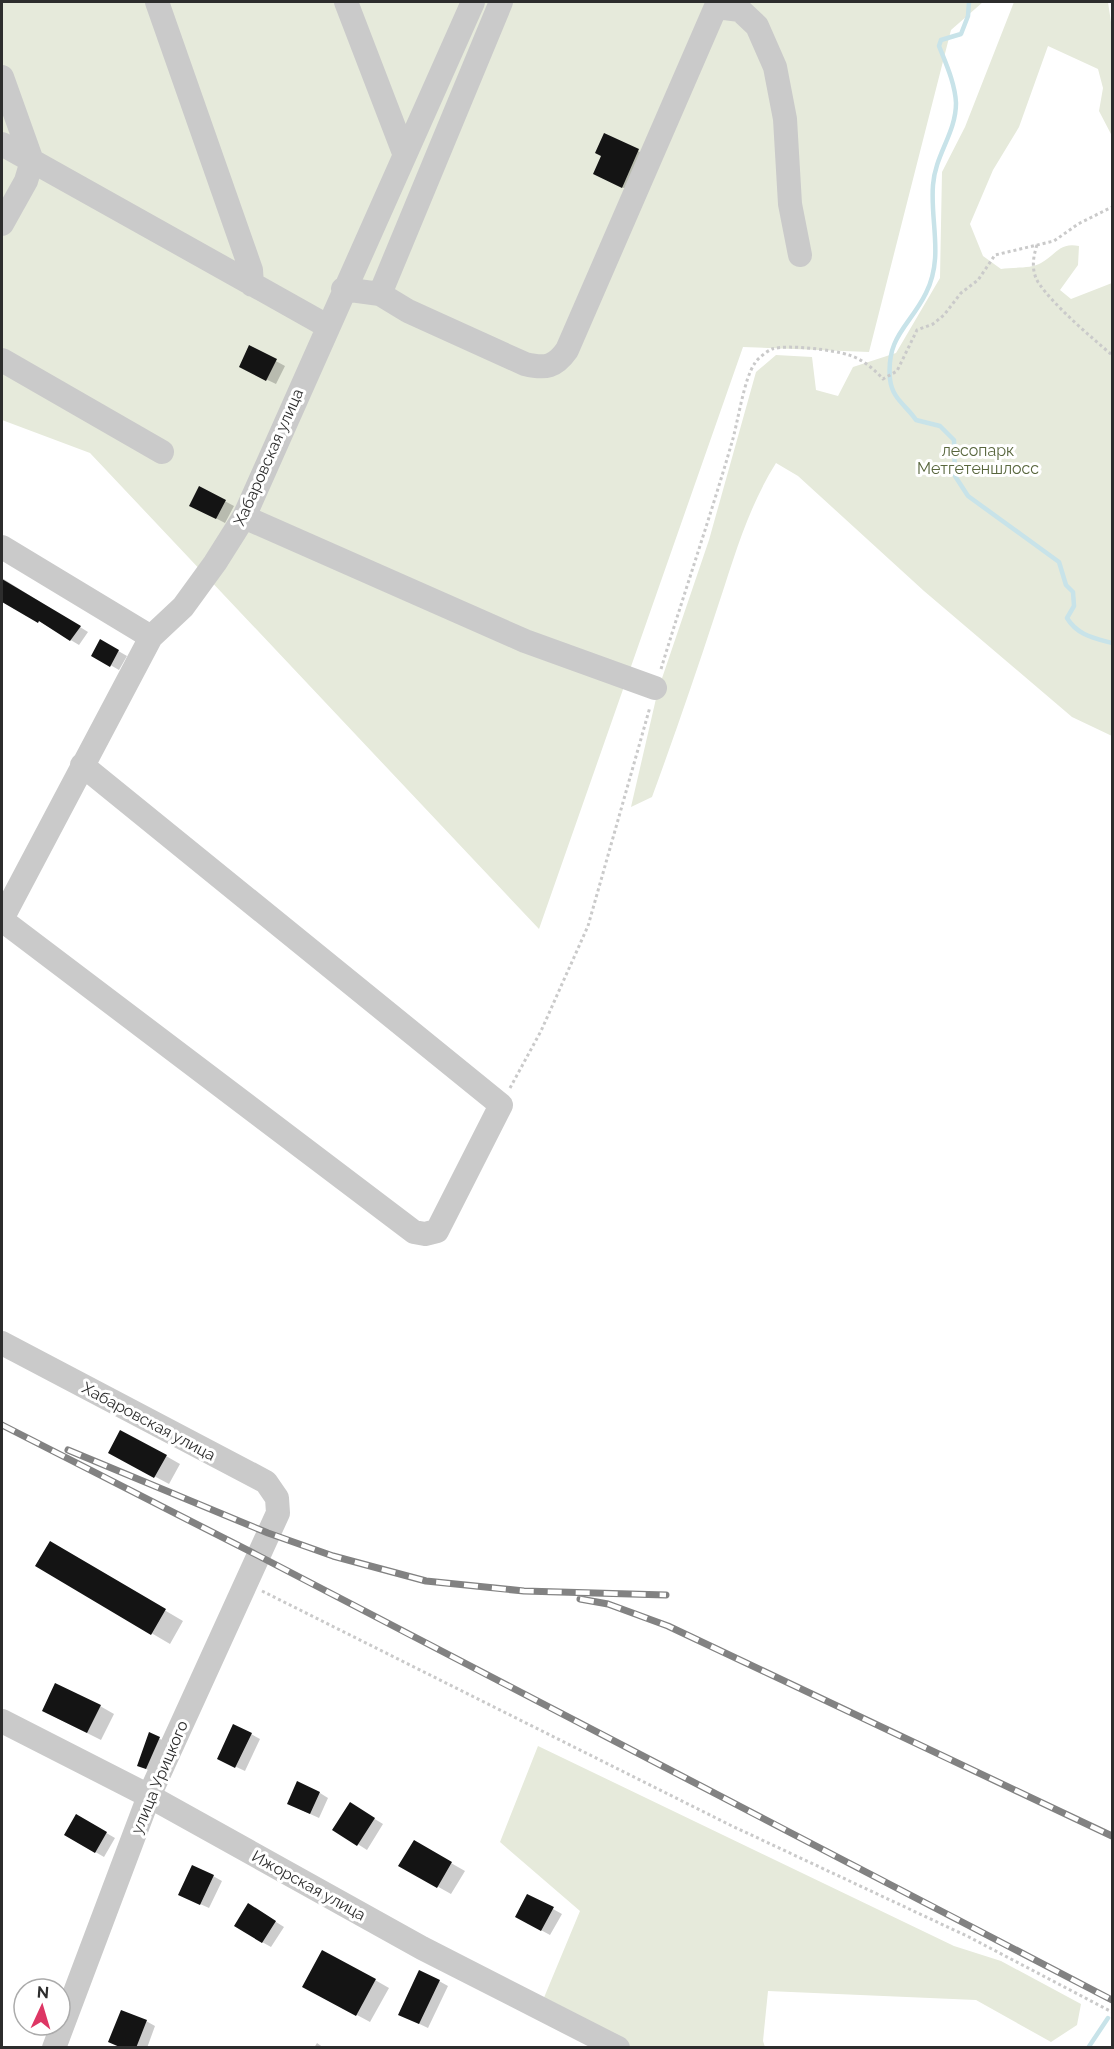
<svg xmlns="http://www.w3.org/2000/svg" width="1114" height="2049" viewBox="0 0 1114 2049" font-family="Raleway,sans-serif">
	<rect width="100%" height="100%" fill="#fff"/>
	<path fill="#e6eadb" d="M2,2H983L951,30L869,352L743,347L539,929L90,453L2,420Z
		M1014,2H1108L1112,29V136L1099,111L1103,88L1098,69L1048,46L1019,127L993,170L970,224L983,256L1001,269C1012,267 1031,269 1041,263C1056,255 1059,242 1079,246L1078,265L1060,290L1071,299L1112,283V736L1072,717L924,591L798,476L776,463C746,511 733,562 715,615C695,676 674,737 652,797L631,807L658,690L709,540L756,372L776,355L812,357L816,390L838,396L853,367L896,353L940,278L942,172L965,127Z
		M538,1746L954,1946L1001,1961L1081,2004L1077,2025L1051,2042L976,2000L768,1991L763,2041L765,2047H618L538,2012L580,1911L500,1842Z"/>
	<path fill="#0003" d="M638,151L651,159L636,194L595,174Z
		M250,347L285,366L276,384L249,371Z
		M200,488L234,506L225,523L200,510Z
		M2,578L88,632L79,645L2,599Z
		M101,641L127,656L119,670L93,655Z
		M166,1456L180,1464L169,1484L124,1460Z
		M50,1543L183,1621L170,1644L37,1566Z
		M100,1706L114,1714L101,1740L57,1718Z
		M150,1734L168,1743L148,1770L139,1765Z
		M251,1734L260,1739L245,1771L228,1763Z
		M320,1793L328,1798L319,1818L297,1808Z
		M350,1804L383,1824L367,1850L334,1829Z
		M77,1816L115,1838L104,1857L66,1835Z
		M414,1842L465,1871L451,1894L401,1866Z
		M213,1876L222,1881L209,1908L189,1899Z
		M553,1909L562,1914L550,1935L517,1917Z
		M257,1910L284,1927L271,1947L262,1942Z
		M375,1980L389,1988L370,2022L318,1994Z
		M439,1981L448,1986L428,2028L409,2019Z
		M146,2021L155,2026L147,2048H122Z
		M317,2043L324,2048H314Z"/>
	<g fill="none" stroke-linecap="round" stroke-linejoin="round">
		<path stroke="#c8e3e9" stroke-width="4.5" d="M969,2L968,16L961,34L941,40L939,46C946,64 955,83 956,103C956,133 935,155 933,185C930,222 944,257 926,293C910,326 886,336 890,379C892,399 907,406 916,420L940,426L954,440L955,476L968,496L1059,562L1066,585L1073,592L1074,606L1067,618C1077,635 1094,638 1112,643
			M1088,2048L1108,2018"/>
	</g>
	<path fill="#141414" d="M604,133L639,149L622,188L593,174L601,156L595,153Z
		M249,345L277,359L266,381L239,367Z
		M199,486L226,500L216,519L189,506Z
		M2,579L81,626L70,641L39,621L38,623L2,602Z
		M100,639L119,650L110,667L91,656Z
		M120,1430L167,1455L154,1478L108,1453Z
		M50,1541L166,1609L151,1635L35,1566Z
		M55,1683L101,1705L87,1733L42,1711Z
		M233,1724L252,1733L235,1768L217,1759Z
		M149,1732L160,1737L146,1769L137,1766Z
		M297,1781L320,1792L310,1814L287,1804Z
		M350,1802L375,1818L357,1846L332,1830Z
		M76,1814L107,1832L95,1853L64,1835Z
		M414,1840L452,1862L437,1888L398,1866Z
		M192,1865L214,1875L200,1905L178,1895Z
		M527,1894L554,1907L541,1931L515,1917Z
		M248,1903L276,1921L262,1943L234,1926Z
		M322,1950L376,1979L356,2016L302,1987Z
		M419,1970L440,1980L419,2024L398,2015Z
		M121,2010L147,2020L136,2048H122L108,2042Z"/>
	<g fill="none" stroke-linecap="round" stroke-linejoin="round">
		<path stroke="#cacaca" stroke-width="3" stroke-dasharray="3 3" stroke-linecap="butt" d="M1037,245C1033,257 1031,270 1038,282C1054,306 1090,336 1112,355
			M661,669C684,593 710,518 732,442C738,422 744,378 755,363C757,359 767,351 772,349C788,344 834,350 849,355C862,359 874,369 883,379L897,371L917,330L933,324L944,315L961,293L978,280L995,255L1054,241L1078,224L1112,207
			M510,1088L541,1031L588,926L650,707
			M262,1591L730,1825L969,1937L1112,2012"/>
		<path stroke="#cacaca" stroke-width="24" d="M157,2L251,270L252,285
			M346,2L404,153
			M717,7L740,10L757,26L775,67L785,119L790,204L800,255
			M2,77L32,161L26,181L2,224
			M2,144L327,326
			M343,289L380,294L501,2
			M380,294L408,311L525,364C546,369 555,367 567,350L718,2
			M2,360L162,452
			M244,517L525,641L655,688
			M2,547L151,637
			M2,919L151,637L183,607L215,563L244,517L473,2
			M2,920L414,1232L425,1234L437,1231L501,1105L82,765
			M2,1343L266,1482L277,1498L278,1513L149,1796L54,2048
			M2,1721L149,1796L422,1948L618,2048"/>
		<defs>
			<path id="rail" d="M2,1425L257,1555L1112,2000
				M68,1450L268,1533L333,1556L426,1581L524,1591L666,1595
				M580,1599L608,1604L668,1626L1112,1836"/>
		</defs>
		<use href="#rail" stroke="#828282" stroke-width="7"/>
		<use href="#rail" stroke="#fff" stroke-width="4.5" stroke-dasharray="14" stroke-linecap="butt"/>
	</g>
	<g text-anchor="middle" stroke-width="6" stroke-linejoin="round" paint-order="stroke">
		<g font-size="16" fill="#58663d" stroke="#fff">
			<text x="978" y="456">лесопарк<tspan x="978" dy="18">Метгетеншлосс</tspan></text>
		</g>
		<g font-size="16" fill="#2d2d2d" stroke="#fff">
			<text transform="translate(268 457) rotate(-66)" y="6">Хабаровская улица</text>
			<text transform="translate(149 1421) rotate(28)" y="6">Хабаровская улица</text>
			<text transform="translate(159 1777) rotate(-67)" y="6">улица Урицкого</text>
			<text transform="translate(309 1885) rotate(29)" y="6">Ижорская улица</text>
		</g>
	</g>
	<rect width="1114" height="2049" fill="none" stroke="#2d2d2d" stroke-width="6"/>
	<g transform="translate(42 2007) rotate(4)"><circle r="28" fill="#ffffff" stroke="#ababab" stroke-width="1.5"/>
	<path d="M0-4.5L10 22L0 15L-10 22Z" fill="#dd3664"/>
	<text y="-9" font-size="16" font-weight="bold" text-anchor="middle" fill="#2d2d2d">N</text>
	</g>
</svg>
